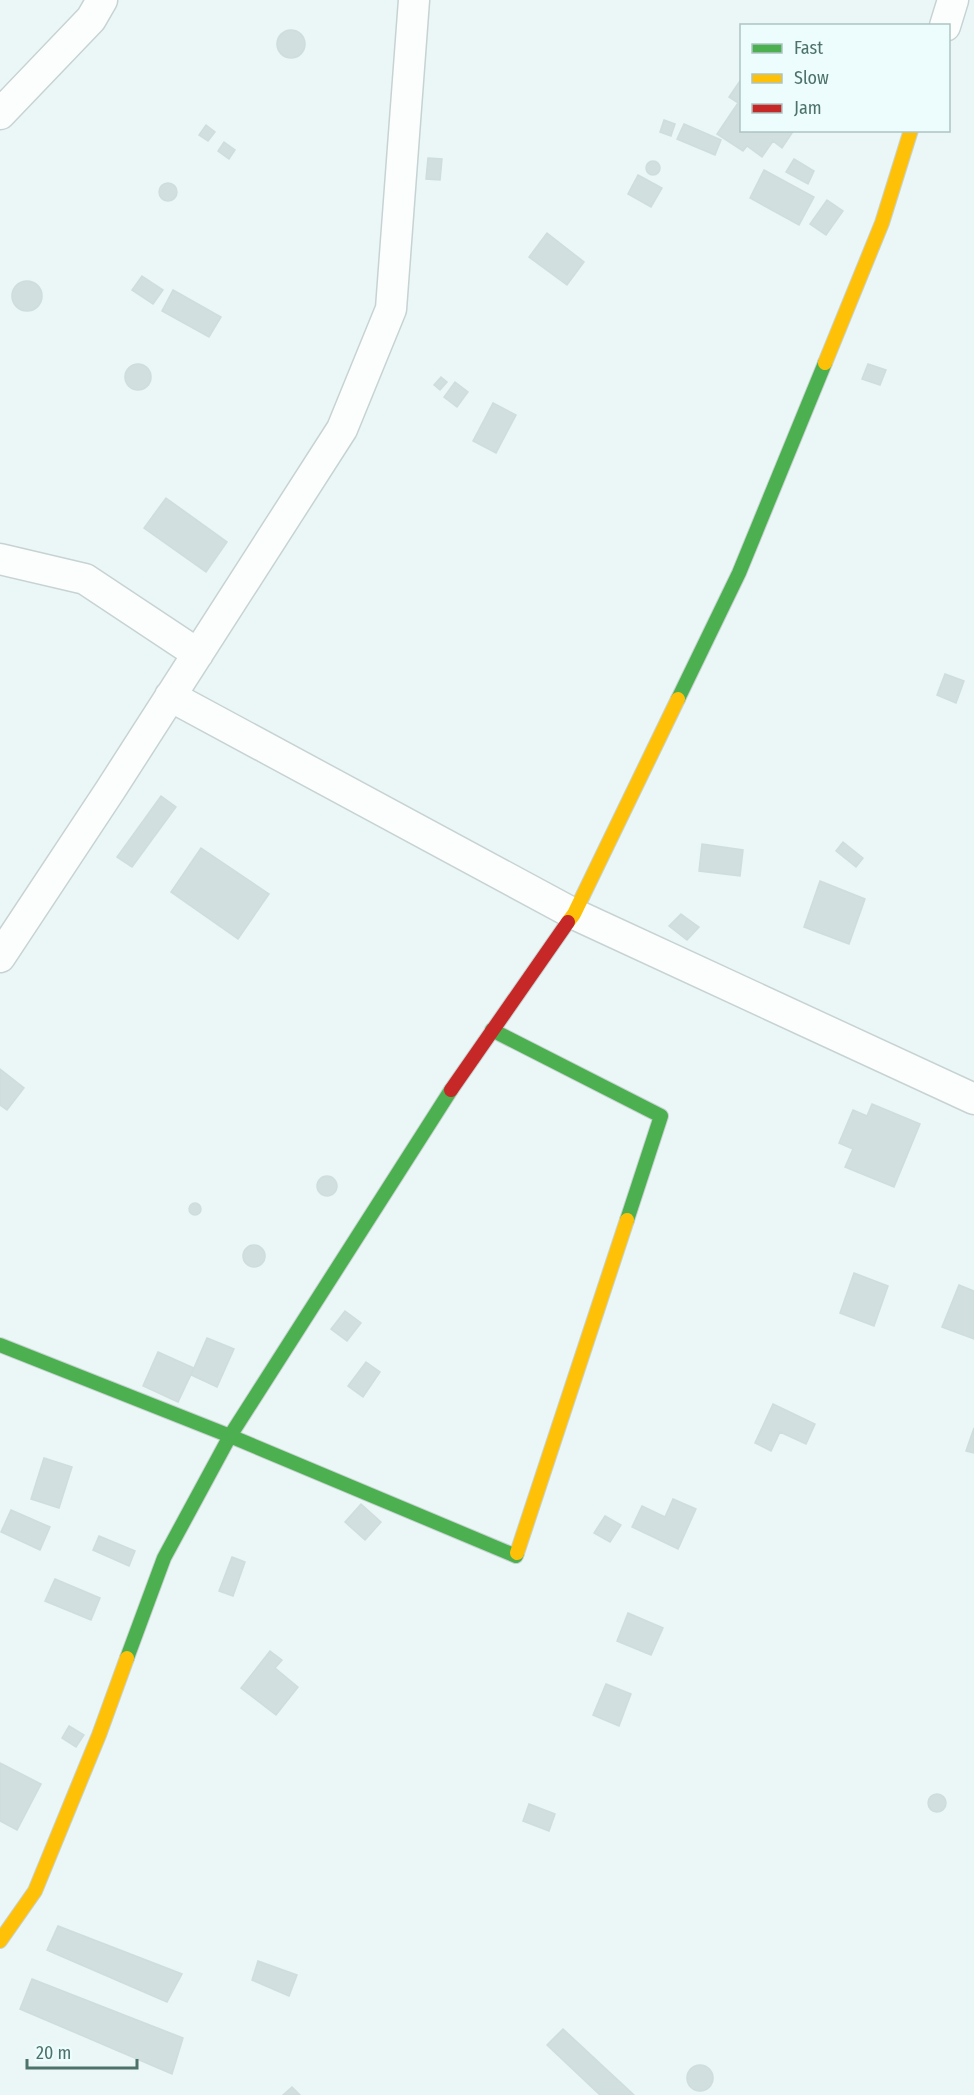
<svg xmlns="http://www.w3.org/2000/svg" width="974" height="2095" viewBox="0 0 974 2095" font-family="'Fira Sans Condensed',sans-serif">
	<rect width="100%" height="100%" fill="#ebf6f6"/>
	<path fill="#d1dfde" stroke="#cededc" stroke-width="1.5" d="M277 44a14 14 0 1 1 28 0a14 14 0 1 1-28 0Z
		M742,78V130H794L782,148L773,141L762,157L747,146L743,151L717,134L738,103L729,97Z
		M664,120L675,124L671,136L660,132Z
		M684,124L721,140L715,155L677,139Z
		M206,125L215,132L208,141L199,135Z
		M224,142L235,150L229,159L218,151Z
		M428,158L442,159L440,180L426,179Z
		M794,159L814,171L808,184L786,172Z
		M646 168a7 7 0 1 1 14 0a7 7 0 1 1-14 0Z
		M764,170L814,197L799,225L750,198Z
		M638,175L662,188L651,207L628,194Z
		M159 192a9 9 0 1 1 18 0a9 9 0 1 1-18 0Z
		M827,200L843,211L826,235L810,224Z
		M547,233L584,262L567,285L529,257Z
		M142,276L163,290L153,304L132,290Z
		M12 296a15 15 0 1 1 30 0a15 15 0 1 1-30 0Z
		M173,290L221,317L209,337L162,311Z
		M125 377a13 13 0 1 1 26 0a13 13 0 1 1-26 0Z
		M868,364L886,370L880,385L862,379Z
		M441,377L447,382L440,390L434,385Z
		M455,382L468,392L457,407L444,397Z
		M493,403L516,415L496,453L473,441Z
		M166,498L227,542L206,572L144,528Z
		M945,674L964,681L956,703L937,695Z
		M161,796L176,807L132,867L117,857Z
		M843,842L863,858L856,867L836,851Z
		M702,844L743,850L740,876L699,871Z
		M201,848L269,894L238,939L171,892Z
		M820,881L865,899L849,944L804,927Z
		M681,914L699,927L687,940L669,926Z
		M0,1069L24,1088L7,1110L0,1105Z
		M872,1104L920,1124L894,1187L845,1167L853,1149L839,1143L853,1110L867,1116Z
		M317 1186a10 10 0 1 1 20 0a10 10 0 1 1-20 0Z
		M189 1209a6 6 0 1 1 12 0a6 6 0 1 1-12 0Z
		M243 1256a11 11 0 1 1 22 0a11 11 0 1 1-22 0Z
		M854,1273L888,1286L874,1326L840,1313Z
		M959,1285L974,1291V1339L942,1327Z
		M345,1311L361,1323L347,1341L331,1329Z
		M207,1338L234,1349L217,1387L191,1375Z
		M158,1352L194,1368L178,1402L143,1386Z
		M366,1362L380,1372L363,1397L348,1386Z
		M773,1404L815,1424L806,1444L780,1432L771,1451L755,1443Z
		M974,1428V1453L966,1451Z
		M44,1458L72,1467L59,1508L31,1499Z
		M673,1499L696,1509L678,1549L632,1527L642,1506L665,1517Z
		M361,1504L381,1522L365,1540L345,1522Z
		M11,1510L50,1527L40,1550L1,1532Z
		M605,1516L621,1525L610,1542L594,1533Z
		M99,1536L135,1551L129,1566L93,1550Z
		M232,1557L245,1562L233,1596L219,1591Z
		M55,1579L100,1598L91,1620L45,1601Z
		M628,1613L663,1628L651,1655L617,1641Z
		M270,1651L282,1660L275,1668L298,1687L276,1715L241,1688Z
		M606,1684L631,1694L619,1726L593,1715Z
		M69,1726L84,1735L76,1747L62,1738Z
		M0,1763L41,1784L17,1830L0,1821Z
		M928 1803a9 9 0 1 1 18 0a9 9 0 1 1-18 0Z
		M529,1804L555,1814L549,1831L523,1821Z
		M58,1926L182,1974L167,2002L47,1950Z
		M258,1961L297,1975L289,1996L252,1980Z
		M32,1979L183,2038L172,2074L20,2009Z
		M563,2029L634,2095H600L547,2045Z
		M687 2078a13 13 0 1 1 26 0a13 13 0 1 1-26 0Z
		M292,2087L300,2095H283Z"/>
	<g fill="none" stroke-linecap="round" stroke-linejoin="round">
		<defs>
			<path id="street" d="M945,26L953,0
				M0,114L91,19L102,0
				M0,559L85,579L198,654
				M170,696L574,914L974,1099
				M0,957L111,789L342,429L391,309L414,0"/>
			<path id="fast" d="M678,699L739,573L825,363
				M492,1030L661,1116L627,1220
				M0,1345L230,1436L516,1556L517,1553
				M127,1658L164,1558L230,1436L451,1090"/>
			<path id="slow" d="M825,363L882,223L911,130
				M568,922L574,914L678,699
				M517,1553L627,1220
				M0,1941L35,1891L99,1735L127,1658"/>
			<path id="jam" d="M451,1090L568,922"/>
		</defs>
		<use href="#street" stroke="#c7d3d2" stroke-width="33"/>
		<use href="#fast" stroke="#c7d3d2" stroke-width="16"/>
		<use href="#slow" stroke="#c7d3d2" stroke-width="16"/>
		<use href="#jam" stroke="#c7d3d2" stroke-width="16"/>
		<use href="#street" stroke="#fcfefe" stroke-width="30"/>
		<use href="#fast" stroke="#4caf50" stroke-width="14"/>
		<use href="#slow" stroke="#ffc107" stroke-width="14"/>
		<use href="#jam" stroke="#c62828" stroke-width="14"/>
	</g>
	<rect x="740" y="24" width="210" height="108" fill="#edfdfe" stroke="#adc5c2" stroke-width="1.5"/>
	<rect x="752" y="44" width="30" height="9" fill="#4caf50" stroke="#adc5c2" stroke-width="1.5"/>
	<text x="794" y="54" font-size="18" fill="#4d7269">Fast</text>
	<rect x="752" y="74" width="30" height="9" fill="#ffc107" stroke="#adc5c2" stroke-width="1.5"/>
	<text x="794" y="84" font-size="18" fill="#4d7269">Slow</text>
	<rect x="752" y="104" width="30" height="9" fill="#c62828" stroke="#adc5c2" stroke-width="1.5"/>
	<text x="794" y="114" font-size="18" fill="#4d7269">Jam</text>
	<path d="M27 2059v9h110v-9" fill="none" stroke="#4d7269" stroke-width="3"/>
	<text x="36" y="2059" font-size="18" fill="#4d7269" stroke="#edfdfe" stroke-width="4.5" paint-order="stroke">20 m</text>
</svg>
